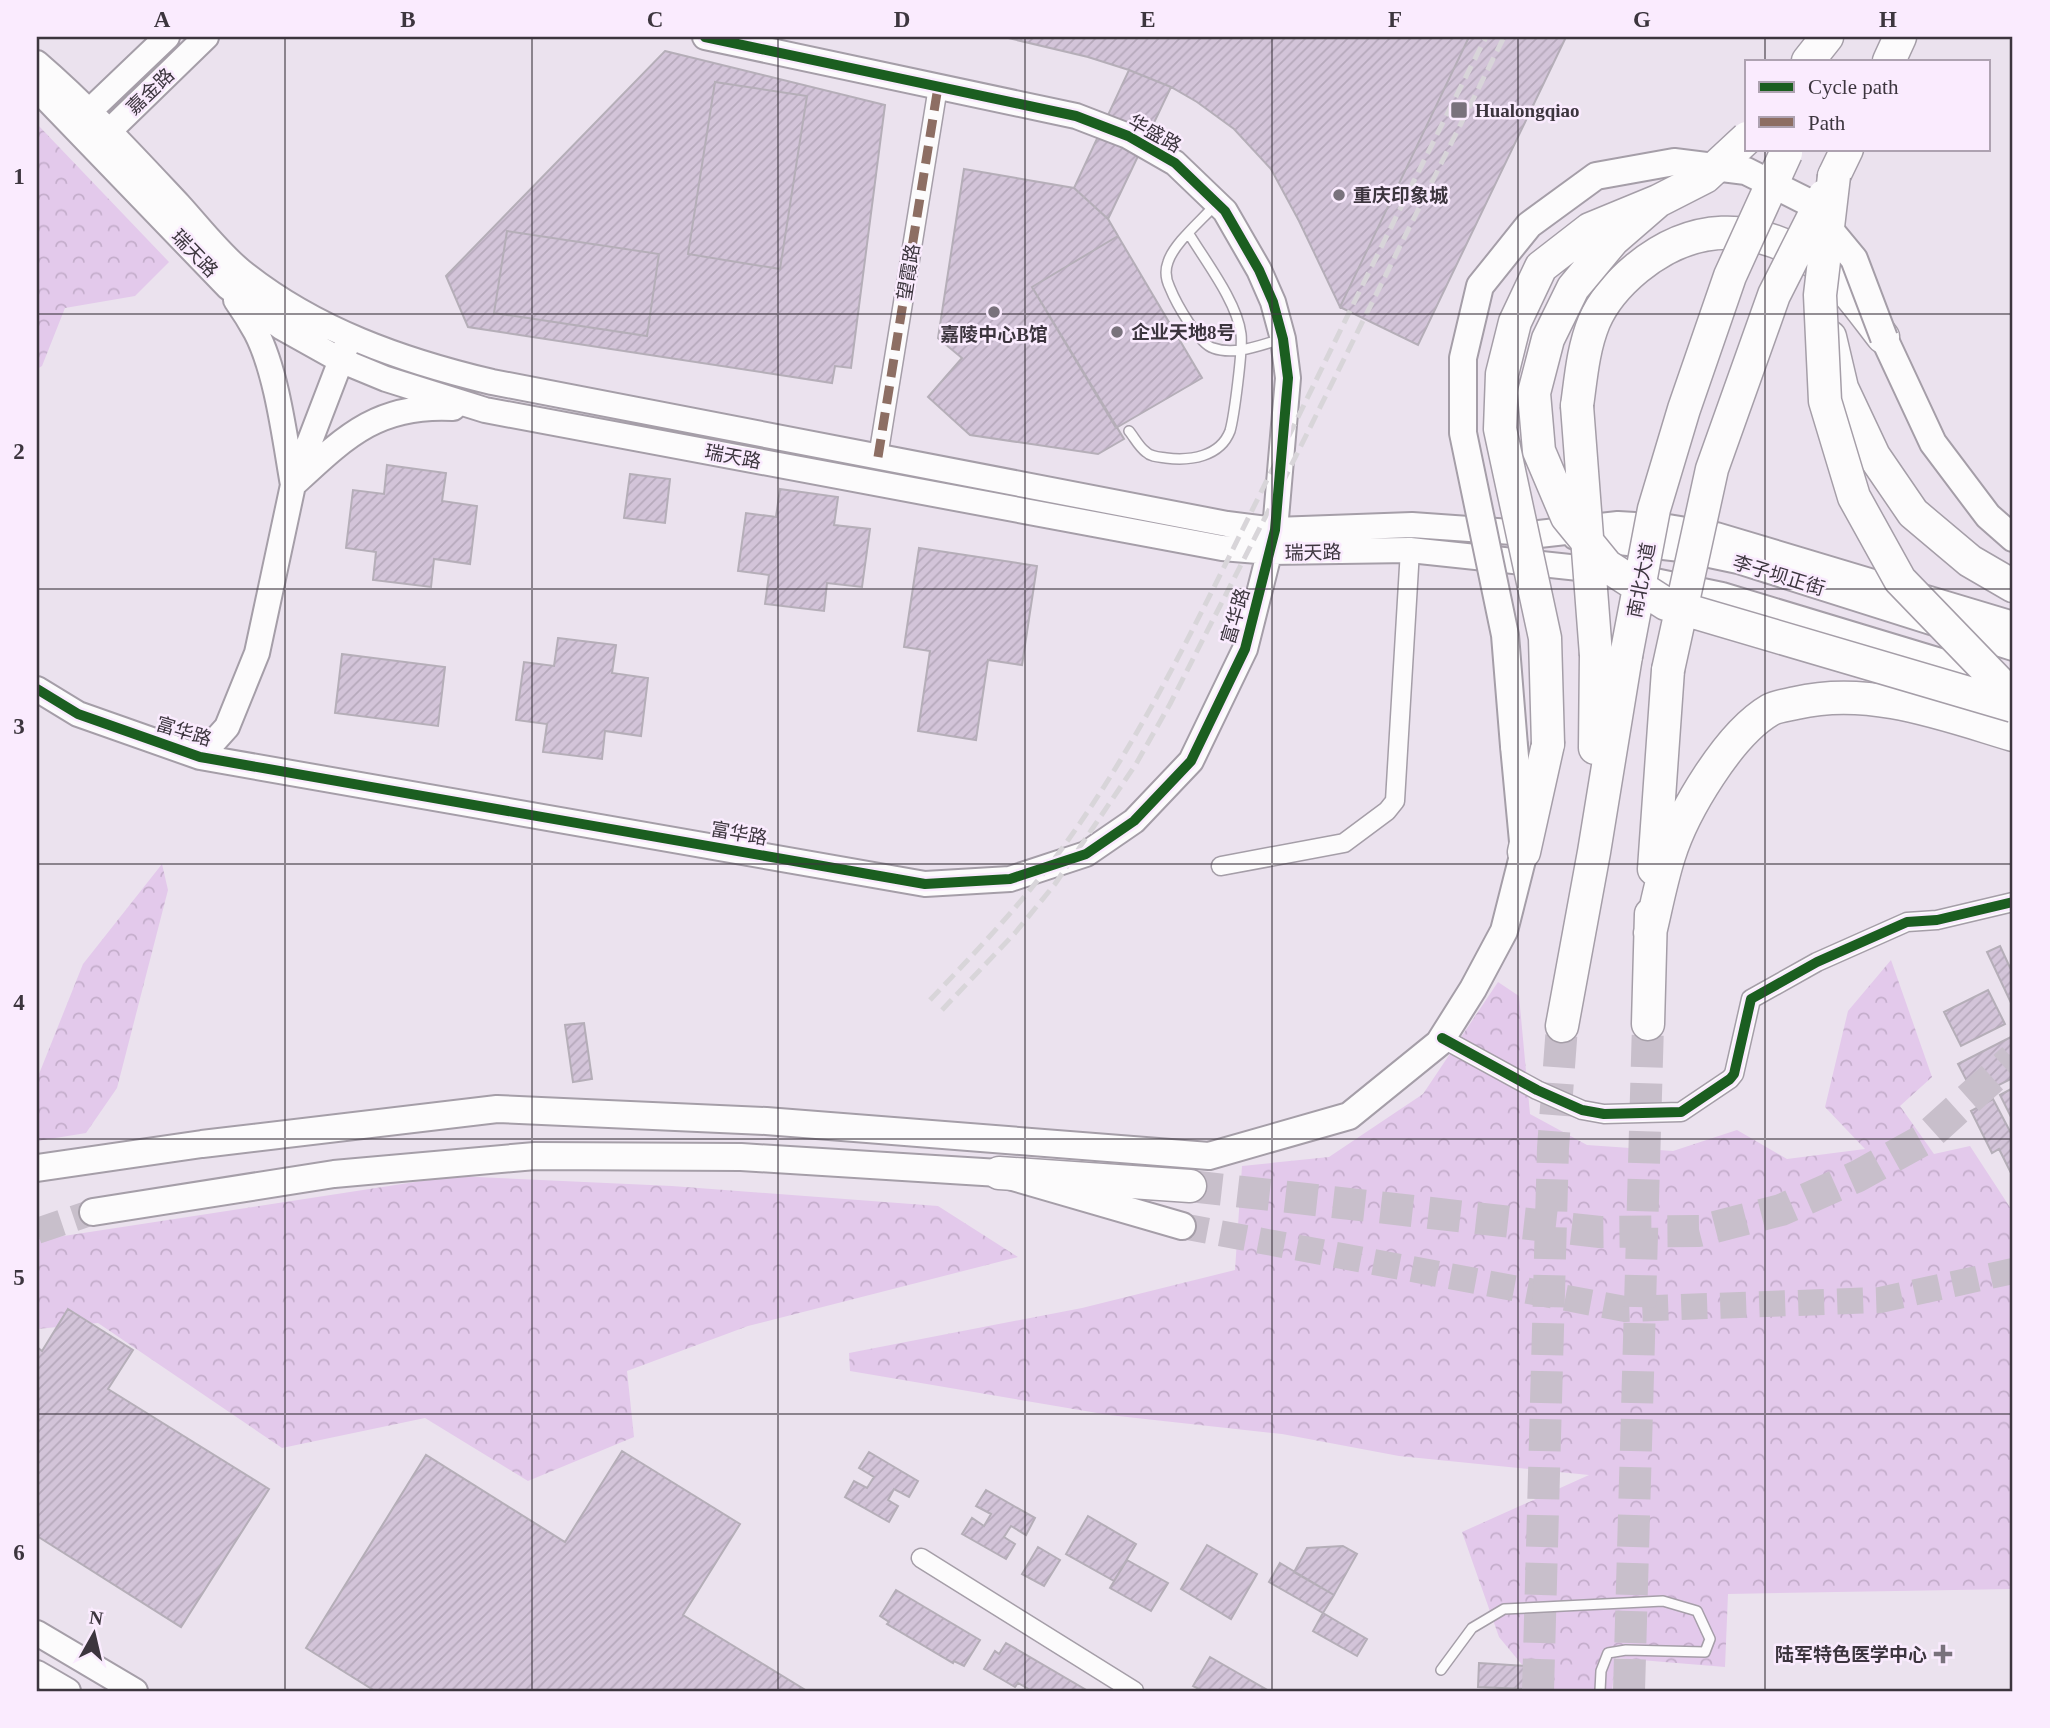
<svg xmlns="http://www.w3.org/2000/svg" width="2050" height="1728" viewBox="0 0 2050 1728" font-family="'Times New Roman','Noto Sans SC',serif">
	<defs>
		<pattern id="forest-crowns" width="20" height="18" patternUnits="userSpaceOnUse" patternTransform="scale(1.75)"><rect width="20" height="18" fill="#e3c9eb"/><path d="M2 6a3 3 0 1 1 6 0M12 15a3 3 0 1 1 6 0" fill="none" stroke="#c4adcb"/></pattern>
		<pattern id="building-hatch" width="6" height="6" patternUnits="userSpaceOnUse" patternTransform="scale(1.75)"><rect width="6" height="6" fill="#d3c4d9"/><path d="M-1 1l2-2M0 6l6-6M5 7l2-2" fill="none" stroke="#b6a9bb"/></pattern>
	</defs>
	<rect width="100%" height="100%" fill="#ebe2ee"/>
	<path fill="url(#forest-crowns)" d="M37,124L169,262L135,296L65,308L42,366L37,369Z
		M162,864L168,890L117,1088L86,1133L37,1141V1079L83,964Z
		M1891,960L1932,1077L1900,1106L1934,1154L1970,1146L2013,1212V1589L1728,1594L1725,1667L1616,1658L1612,1691H1544L1499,1637L1462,1532L1589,1475L1399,1456L1282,1434L1109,1415L850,1371L849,1353L1082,1308L1235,1270L1242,1166L1329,1157L1423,1094L1498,982L1519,996L1530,1114L1587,1145L1673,1151L1737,1130L1787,1159L1865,1149L1825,1107L1848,1011Z
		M454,1176L672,1186L938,1206L1018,1257L748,1326L627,1371L634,1437L528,1481L425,1418L282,1448L98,1323L37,1329V1237L44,1239Z"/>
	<path fill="url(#building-hatch)" stroke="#b5aeb8" stroke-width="2" d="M1004,37H1469L1340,307L1299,221L1271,169L1234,129L1197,102L1171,87L1129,70L1088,57Z
		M1469,37H1566L1418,345L1340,307Z
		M665,51L885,105L851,368L835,366L832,383L468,327L446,276Z
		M1129,70L1171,87L1108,219L1074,188Z
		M715,82L807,96L780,269L688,254Z
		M964,169L1074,188L1108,219L1118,236L1032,287L1124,439L1098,454L970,435L928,397L962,358L938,338Z
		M507,231L659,254L647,336L494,313Z
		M1118,236L1202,378L1116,428L1032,287Z
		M387,465L446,473L442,501L477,506L470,564L434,559L431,587L373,580L376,552L346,548L353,490L384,494Z
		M630,474L670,479L665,523L624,518Z
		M780,489L838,497L834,525L870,529L862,587L827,583L824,611L765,604L769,575L738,571L746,513L776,517Z
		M919,548L1037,566L1022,665L988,660L976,740L918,731L930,651L904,647Z
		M558,638L616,645L612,673L648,678L641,736L605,731L602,759L543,752L547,724L516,720L524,662L554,666Z
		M342,654L445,667L438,726L335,713Z
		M2000,946L2013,974V1007L1987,952Z
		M1988,990L2005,1024L1961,1046L1944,1012Z
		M584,1023L592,1079L573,1082L565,1025Z
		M2013,1036V1078L1975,1097L1958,1064Z
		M2013,1088V1116L2011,1117L2000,1095Z
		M1993,1099L2013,1137V1177L1999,1149L1992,1153L1971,1111Z
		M68,1309L133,1350L108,1389L269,1489L181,1627L37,1536V1347L42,1351Z
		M622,1451L740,1524L683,1615L807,1691H375L306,1648L426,1455L565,1542Z
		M869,1452L918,1481L909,1497L894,1489L888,1500L898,1506L889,1522L845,1497L854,1481L867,1488L874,1477L859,1468Z
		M986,1490L1035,1518L1026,1535L1011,1526L1004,1537L1015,1544L1006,1559L962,1534L972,1518L984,1526L991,1514L976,1506Z
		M1088,1516L1136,1544L1114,1581L1066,1554Z
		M1207,1545L1257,1574L1231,1619L1181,1589Z
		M1343,1546L1357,1554L1334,1595L1294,1572L1307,1548Z
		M1038,1547L1060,1560L1044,1586L1022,1574Z
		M1127,1560L1168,1583L1151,1611L1110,1588Z
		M1280,1563L1334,1595L1323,1613L1269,1582Z
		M896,1590L980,1640L964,1666L954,1661L953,1663L887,1624L889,1622L880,1616Z
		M1323,1613L1367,1639L1357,1656L1313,1631Z
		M1006,1643L1088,1691H1032L1018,1683L1015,1687L984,1669L995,1651L999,1654Z
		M1210,1657L1269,1691H1203L1193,1686Z
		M1479,1663L1528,1666L1527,1689L1478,1687Z"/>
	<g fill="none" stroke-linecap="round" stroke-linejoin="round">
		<path stroke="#c8bfcb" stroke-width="26" stroke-dasharray="26 13" stroke-linecap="butt" d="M1182,1226L1625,1309L1880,1300L2013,1271
			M37,1231L93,1212"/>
		<path stroke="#c8bfcb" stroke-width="32" stroke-dasharray="32 16" stroke-linecap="butt" d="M1190,1186L1600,1232L1699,1231L1781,1210L1858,1176L1923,1140L2013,1059
			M1538,1691L1553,1148L1562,1026
			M1629,1691L1648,1024"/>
		<defs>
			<path id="lane" d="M1216,204C1202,220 1174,243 1168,262C1165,270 1166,280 1170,288C1176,303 1199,344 1213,348C1235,356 1260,345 1282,339
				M1129,431C1134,437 1139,447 1146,452C1151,457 1159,457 1166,458C1190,461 1220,457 1230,431C1234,417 1243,349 1241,334C1237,302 1206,262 1189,234
				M1441,1670L1472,1628L1504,1609L1663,1601L1697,1611L1710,1639L1705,1652L1626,1650L1608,1653L1601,1671L1600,1691"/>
			<path id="street" d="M878,457L938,87
				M1221,866L1344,843L1387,811L1395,801L1410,550
				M1442,1038L1537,1090L1582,1110L1604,1114L1681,1112L1730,1079L1734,1074L1751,999L1817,962L1907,922L1937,920L2013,902
				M921,1558L1134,1691"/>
			<path id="secondary" d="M37,63C88,107 133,156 179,205C199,227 219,253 241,271C314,330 403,361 492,382L1227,524L1275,530L1412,525L1539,534
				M37,89L228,287L281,327L340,360L386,379L485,410L1222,548L1270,552L1410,550L1607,571L1722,595L1993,677
				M79,121L167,37
				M99,141L206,37
				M236,300C243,310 250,321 256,332C277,372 285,440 293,485C345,437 377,404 453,408
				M1575,537L1681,549L1738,561L2013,648
				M37,689L78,714L200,757L925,884L1010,879L1086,854L1134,821L1191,761L1245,649L1275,530L1288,378L1283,339L1273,302L1259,270L1225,211L1175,163L1128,136L1076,116L705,37
				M200,757L227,727L257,653L293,485L346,347
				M37,1633L135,1691
				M37,1673L68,1691"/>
			<path id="primary" d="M1884,338L1933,443L1988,516L2013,538
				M1539,534L1618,525L1668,528L1716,536L2013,625
				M37,1168L202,1144L497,1109L766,1121L1209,1156L1349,1116L1439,1043L1473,989L1504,931L1524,852L1514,746
				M93,1212L334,1174L535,1156L741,1157L999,1173L1182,1226"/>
			<path id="highway" d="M1808,61L1827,37
				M1889,61L1900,37
				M1834,176L1847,149
				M1830,337L1842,388L1874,456L1913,513L1970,561L2013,586
				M1577,406C1581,377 1583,349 1594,322C1603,301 1620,282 1637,268C1692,223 1751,222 1810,259C1841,278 1861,309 1883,337
				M1595,748L1596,655
				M1524,852L1548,744
				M1654,869L1668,670
				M1650,933C1656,908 1661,881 1669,856C1683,811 1729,734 1770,710C1777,706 1788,705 1796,703C1870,686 1943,714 2013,735
				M1648,1024L1651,914
				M1562,1026L1594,852L1626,656
				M999,1173L1190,1186"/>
		</defs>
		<use href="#lane" stroke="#a59ea8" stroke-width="12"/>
		<use href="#street" stroke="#a59ea8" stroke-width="21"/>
		<use href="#secondary" stroke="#a59ea8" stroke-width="28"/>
		<use href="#primary" stroke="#a59ea8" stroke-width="30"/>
		<use href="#highway" stroke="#a59ea8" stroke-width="35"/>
		<use href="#lane" stroke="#fcfbfc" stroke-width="9"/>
		<use href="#street" stroke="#fcfbfc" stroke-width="18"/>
		<use href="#secondary" stroke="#fcfbfc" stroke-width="24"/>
		<use href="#primary" stroke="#fcfbfc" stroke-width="26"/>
		<use href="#highway" stroke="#fcfbfc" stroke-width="32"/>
		<path stroke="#d8d5d9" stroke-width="5" stroke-dasharray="14 7" stroke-linecap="butt" d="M930,1000C970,958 1010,916 1046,870C1141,746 1207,600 1277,460C1346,319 1415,177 1486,37
			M942,1010L1015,933L1055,884L1136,764L1170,704L1273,502L1504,37"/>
		<defs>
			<path id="primary-bridge" d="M1514,746L1505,635L1463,433V358L1480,286L1529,225L1596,176L1674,162L1746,171L1806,201L1854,259L1884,338"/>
			<path id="highway-bridge" d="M1834,176L1820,295L1825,401L1854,497L1900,580L2013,697
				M1658,201L1613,240L1573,288L1548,339L1534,393L1539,451L1567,517L1607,566L1666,604L2013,706
				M1577,406L1596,655
				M1626,656L1654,509L1684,409L1730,276L1786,153
				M1668,670L1712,469L1774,295L1824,196
				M1548,744L1545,638L1500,429L1502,374L1515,322L1541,267L1590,229L1658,201L1705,177L1747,138"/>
		</defs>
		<use href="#primary-bridge" stroke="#a59ea8" stroke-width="30" stroke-linecap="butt"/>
		<use href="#highway-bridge" stroke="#a59ea8" stroke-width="35" stroke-linecap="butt"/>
		<use href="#primary-bridge" stroke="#fcfbfc" stroke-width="26"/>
		<use href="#highway-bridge" stroke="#fcfbfc" stroke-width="32"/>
		<path stroke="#8d6e63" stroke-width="9" stroke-dasharray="18 9" stroke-linecap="butt" d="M878,457L938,87"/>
		<defs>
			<path id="cycleway" d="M37,689L78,714L200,757L925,884L1010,879L1086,854L1134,821L1191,761L1245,649L1275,530L1288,378L1283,339L1273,302L1259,270L1225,211L1175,163L1128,136L1076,116L705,37
				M1442,1038L1537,1090L1582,1110L1604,1114L1681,1112L1730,1079L1734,1074L1751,999L1817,962L1907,922L1937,920L2013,902"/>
		</defs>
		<use href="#cycleway" stroke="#faebfe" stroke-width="15"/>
		<use href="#cycleway" stroke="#1b5e20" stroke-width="10"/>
	</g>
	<path fill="none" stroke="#3c353e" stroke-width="2" stroke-opacity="0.55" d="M285,37V1691M532,37V1691M778,37V1691M1025,37V1691M1272,37V1691M1518,37V1691M1765,37V61M1765,149V1691M37,314H2013M37,589H2013M37,864H2013M37,1139H2013M37,1414H2013"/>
	<g fill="#79727c" stroke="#faebfe" stroke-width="2.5">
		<rect x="1450" y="101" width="18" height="18" rx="3.5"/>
		<circle cx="1339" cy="195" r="7"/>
		<circle cx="994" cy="312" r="7"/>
		<circle cx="1117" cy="332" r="7"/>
		<path d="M1939.5 1643.5h7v7h7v7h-7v7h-7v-7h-7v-7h7z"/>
	</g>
	<g text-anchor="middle" stroke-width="5" stroke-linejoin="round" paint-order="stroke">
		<g font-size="19" fill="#3c353e" stroke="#faebfe">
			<text transform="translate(150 91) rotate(-44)" y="7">嘉金路</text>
			<text transform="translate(1155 133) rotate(29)" y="7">华盛路</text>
			<text transform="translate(195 253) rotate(46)" y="7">瑞天路</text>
			<text transform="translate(908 272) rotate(-81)" y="7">望霞路</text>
			<text transform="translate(733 456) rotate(11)" y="7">瑞天路</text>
			<text transform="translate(1313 552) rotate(-1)" y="7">瑞天路</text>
			<text transform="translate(1779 575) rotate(17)" y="7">李子坝正街</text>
			<text transform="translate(1641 580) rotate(-79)" y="7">南北大道</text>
			<text transform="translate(1235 616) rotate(-74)" y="7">富华路</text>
			<text transform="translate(184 731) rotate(17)" y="7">富华路</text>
			<text transform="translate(739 833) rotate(10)" y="7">富华路</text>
		</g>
		<g font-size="19" font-weight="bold" fill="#3c353e" stroke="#faebfe" text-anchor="start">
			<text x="1475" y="117">Hualongqiao</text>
			<text x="1353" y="202">重庆印象城</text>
			<text x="1131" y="339">企业天地8号</text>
			<text x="994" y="341" text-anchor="middle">嘉陵中心B馆</text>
			<text x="1927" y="1661" text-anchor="end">陆军特色医学中心</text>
		</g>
	</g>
	<rect width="2050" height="1728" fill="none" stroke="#faebfe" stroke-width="77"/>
	<rect x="1745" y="60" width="245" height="91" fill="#faebfe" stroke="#aea2b1" stroke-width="2"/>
	<rect x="1759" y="82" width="35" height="10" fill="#1b5e20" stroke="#aea2b1" stroke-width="2"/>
	<text x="1808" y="94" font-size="21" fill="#3c353e">Cycle path</text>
	<rect x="1759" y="117" width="35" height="10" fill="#8d6e63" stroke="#aea2b1" stroke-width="2"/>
	<text x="1808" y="130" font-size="21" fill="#3c353e">Path</text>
	<g transform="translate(94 1634) rotate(8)" stroke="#faebfe" stroke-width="5" paint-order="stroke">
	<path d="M0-5L12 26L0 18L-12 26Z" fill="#3c353e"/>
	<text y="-10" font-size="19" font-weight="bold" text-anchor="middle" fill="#3c353e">N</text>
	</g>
	<rect x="38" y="38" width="1973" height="1652" fill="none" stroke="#3c353e" stroke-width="2.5"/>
	<g font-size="23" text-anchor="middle" font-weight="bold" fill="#3c353e">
		<text x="162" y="27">A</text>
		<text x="408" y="27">B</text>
		<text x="655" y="27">C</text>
		<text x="902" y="27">D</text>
		<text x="1148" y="27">E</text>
		<text x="1395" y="27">F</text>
		<text x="1642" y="27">G</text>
		<text x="1888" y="27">H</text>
		<text x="19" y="184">1</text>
		<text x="19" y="459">2</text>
		<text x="19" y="734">3</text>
		<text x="19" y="1010">4</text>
		<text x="19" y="1285">5</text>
		<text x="19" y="1560">6</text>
	</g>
</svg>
